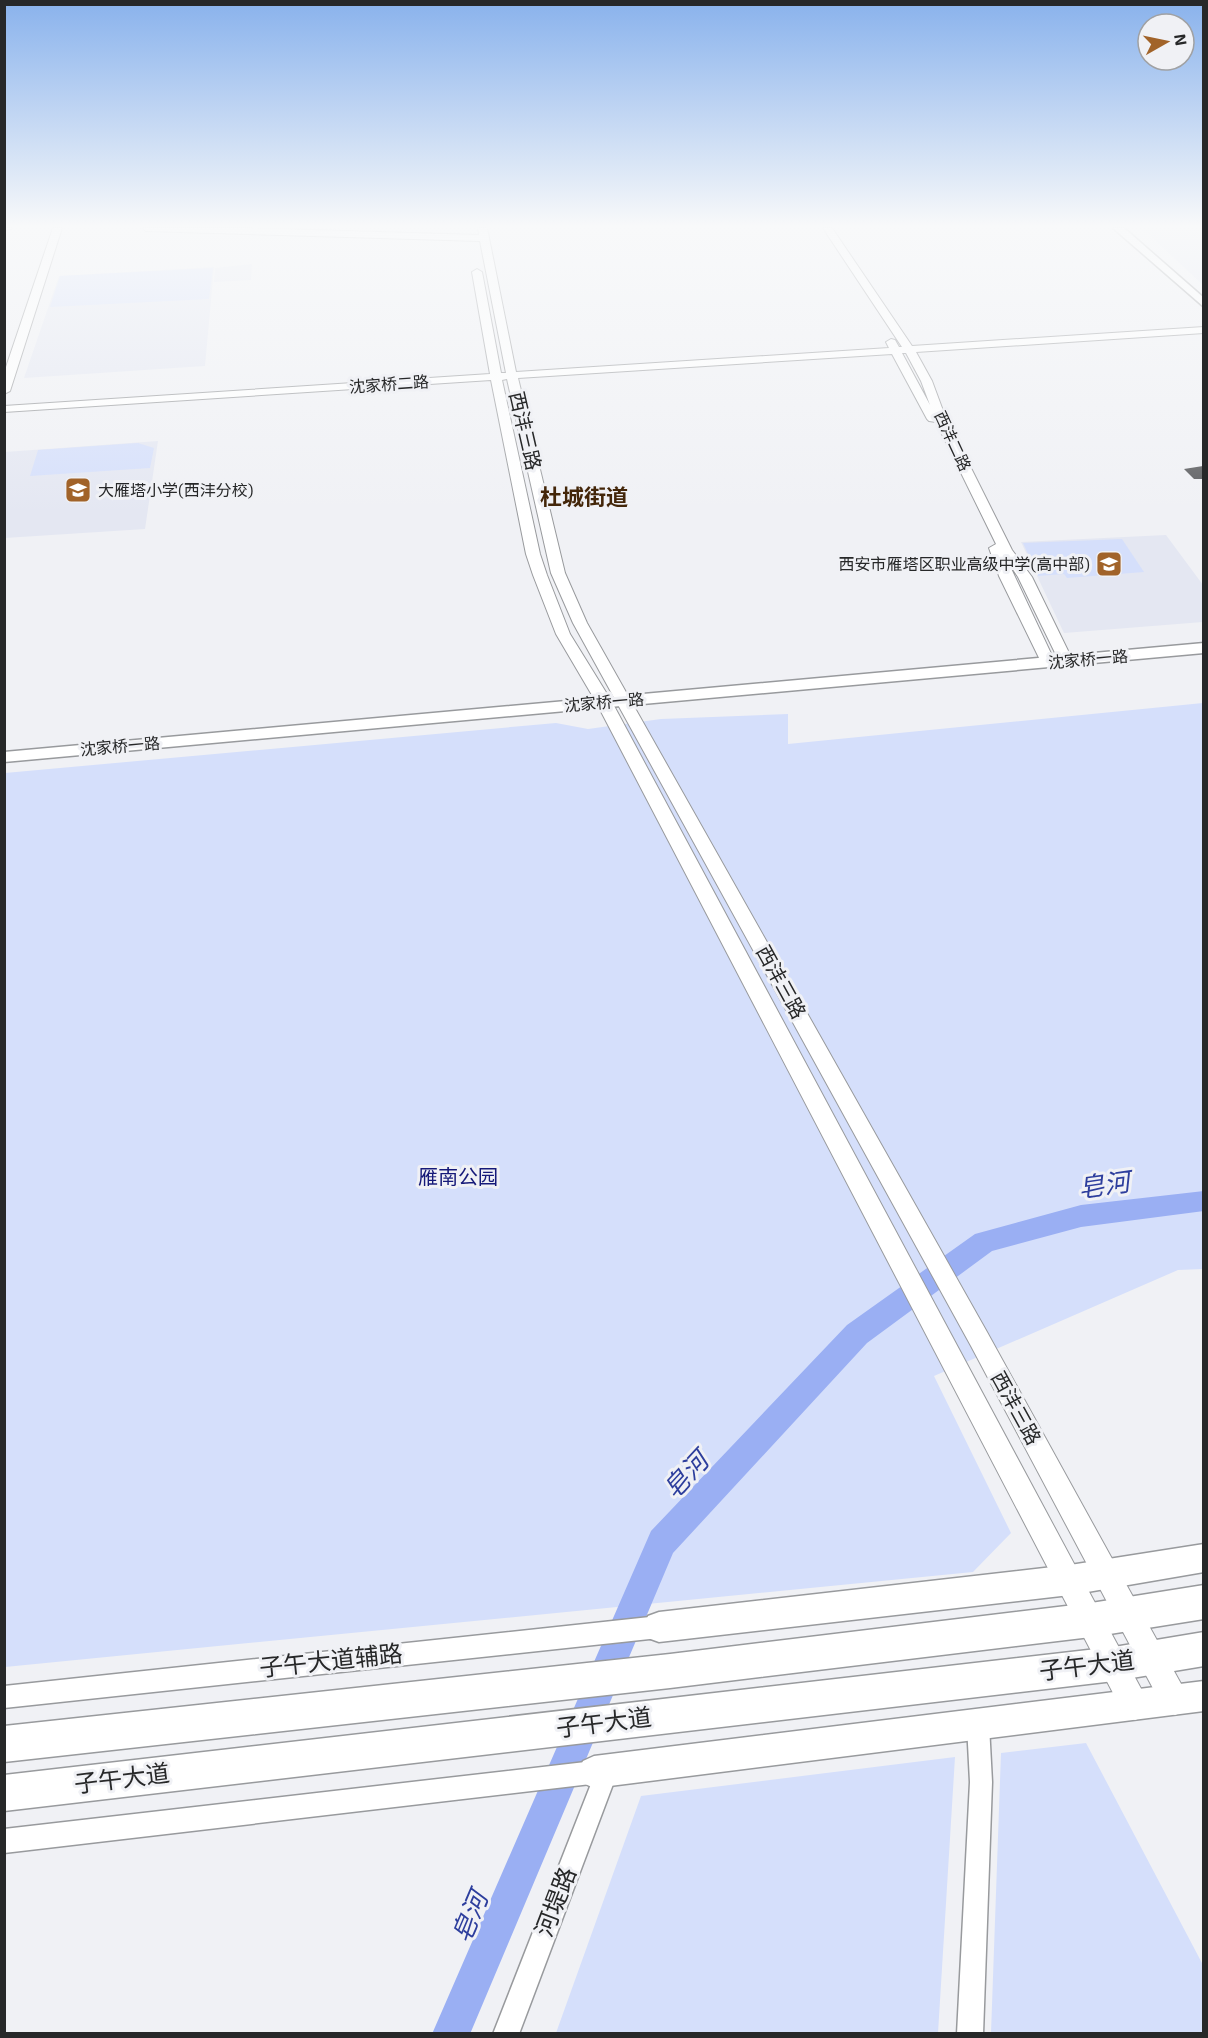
<svg xmlns="http://www.w3.org/2000/svg" width="1208" height="2038" viewBox="0 0 1208 2038" font-family="'Exo 2','Noto Sans SC',sans-serif">
	<rect width="100%" height="100%" fill="#f0f1f5"/>
	<path fill="#e4e7f2" d="M1142,228H1203V285Z
		M252,264L251,280L214,282L215,268Z
		M214,267L205,366L24,378L59,276Z
		M158,441L145,529L5,538V452Z
		M1166,535L1203,585V622L1064,633L1021,542Z"/>
	<path fill="#d5dffb" d="M213,268L209,299L50,307L60,276Z
		M138,443L154,448L150,468L30,476L38,450Z
		M1122,539L1144,572L1067,578L1064,574L1038,576L1023,543Z
		M1203,703V1269L1178,1270L934,1376L1011,1533L973,1572L5,1667V773L556,723L588,729L661,719L788,714V744Z
		M1086,1743L1203,1965V2033H991L1001,1753Z
		M955,1757L938,2033H556L641,1796Z"/>
	<g fill="none" stroke-linecap="round" stroke-linejoin="round">
		<path fill="#9aaff3" fill-rule="evenodd" d="M1204,1191V1211L1081,1227L992,1251L867,1343L673,1553L470,2034H432L651,1531L847,1325L975,1234L1081,1205Z"/>
	</g>
	<path fill="#595a5d" d="M1203,466V479H1194L1184,469Z"/>
	<g fill="none" stroke-linecap="round" stroke-linejoin="round">
		<defs>
			<path id="minor" d="M659,1616L667,1619L670,1627L667,1635L659,1638L4,1708V1686Z
				M978,1714L986,1717L989,1725L992,1782L983,2034H957L970,1782L967,1725L970,1717Z
				M607,1760L615,1763L618,1771L519,2034H493L591,1784L4,1853V1829L594,1761L599,1763Z"/>
			<path id="tertiary" d="M4,228H13L4,231Z
				M53,228H62L10,391L4,394V373Z
				M142,228H246L479,235L478,228H487L516,372L889,348L886,342L891,339L895,340L899,347H902L823,228H832L912,346L1204,327V333L916,352L932,381L945,416L1012,550L1032,577L1073,661L1066,665L1059,661L1018,577L1008,562L1055,662L1048,666L1041,662L999,576L989,548L996,544L936,422L929,421L927,419L892,354L518,378L565,573L587,623L987,1332L1185,1691L1189,1701L1185,1711L1175,1715L1165,1711L971,1346L573,623L551,573L507,379L502,380L540,554L547,575L570,634L612,702L1145,1696L1149,1706L1145,1716L1135,1720L1125,1716L596,702L556,634L533,575L526,554L491,380L4,412V406L490,374L472,272L477,269L482,272L501,373H506L480,241L146,231ZM902,353H906L921,381L930,405Z"/>
			<path id="secondary" d="M1113,228H1124L1204,298V307Z
				M1204,643V653L4,762V752Z
				M1204,1544V1572L1070,1595L659,1642L648,1638L644,1627L648,1616L659,1612L1070,1565Z
				M1204,1681V1711L594,1788L583,1783L578,1772L583,1761L594,1756Z"/>
			<path id="primary" d="M1204,1585V1619L1091,1637L670,1688L4,1762V1726L670,1654L1091,1603Z
				M1204,1632V1666L1114,1681L4,1811V1775L1114,1647Z"/>
		</defs>
		<use href="#minor" stroke="#989a9d" stroke-width="3"/>
		<use href="#tertiary" stroke="#989a9d" stroke-width="2"/>
		<use href="#secondary" stroke="#989a9d" stroke-width="3"/>
		<use href="#primary" stroke="#989a9d" stroke-width="3"/>
		<use href="#minor" fill="#fff" fill-rule="evenodd"/>
		<use href="#tertiary" fill="#fff" fill-rule="evenodd"/>
		<use href="#secondary" fill="#fff" fill-rule="evenodd"/>
		<use href="#primary" fill="#fff" fill-rule="evenodd"/>
	</g>
	<linearGradient id="sky" x2="0" y2="1"><stop stop-color="#89b2ec"/><stop offset="0.44" stop-color="#f8f9fa"/><stop offset="1" stop-color="#f8f9fa" stop-opacity="0"/></linearGradient>
	<rect width="1208" height="514" fill="url(#sky)"/>
	<defs>
		<symbol id="school-square" viewBox="-11 -11 22 22"><rect x="-9" y="-9" width="18" height="18" rx="4" fill="#a16329" stroke="#f0f1f5"/><path d="M0-5L7-2L0 1L-7-2ZM-4 1L0 2.5L4 1V4Q0 6-4 4Z" fill="#fff"/></symbol>
	</defs>
	<g fill-rule="evenodd">
		<use href="#school-square" x="63" y="475" width="30" height="30"/>
		<use href="#school-square" x="1094" y="549" width="30" height="30"/>
	</g>
	<g text-anchor="middle" stroke-width="6" stroke-linejoin="round" paint-order="stroke">
		<g font-size="16" fill="#272829" stroke="#f0f1f5">
			<text transform="translate(389 384) rotate(-4)" y="6">沈家桥二路</text>
			<text transform="translate(953 441) rotate(65)" y="6">西沣二路</text>
			<text transform="translate(1088 659) rotate(-5)" y="6">沈家桥一路</text>
			<text transform="translate(604 702) rotate(-5)" y="6">沈家桥一路</text>
			<text transform="translate(120 746) rotate(-5)" y="6">沈家桥一路</text>
		</g>
		<g font-size="16" fill="#272829" stroke="#f0f1f5" text-anchor="start">
			<text x="98" y="496">大雁塔小学(西沣分校)</text>
			<text x="1090" y="570" text-anchor="end">西安市雁塔区职业高级中学(高中部)</text>
		</g>
		<g font-size="20" fill="#272829" stroke="#f0f1f5">
			<text transform="translate(525 431) rotate(77)" y="7">西沣三路</text>
			<text transform="translate(781 982) rotate(61)" y="7">西沣三路</text>
			<text transform="translate(1016 1408) rotate(61)" y="7">西沣三路</text>
		</g>
		<g font-size="20" fill="#161a79" stroke="#f0f1f5">
			<text x="458" y="1184">雁南公园</text>
		</g>
		<g font-size="22" font-weight="bold" fill="#432609" stroke="#f0f1f5">
			<text x="584" y="505">杜城街道</text>
		</g>
		<g font-size="24" fill="#272829" stroke="#f0f1f5">
			<text transform="translate(331 1661) rotate(-6)" y="8">子午大道辅路</text>
			<text transform="translate(1087 1666) rotate(-7)" y="8">子午大道</text>
			<text transform="translate(604 1723) rotate(-7)" y="8">子午大道</text>
			<text transform="translate(122 1779) rotate(-7)" y="8">子午大道</text>
			<text transform="translate(556 1902) rotate(-69)" y="8">河堤路</text>
		</g>
		<g font-size="26" font-style="italic" fill="#2d3e9d" stroke="#f0f1f5">
			<text transform="translate(1104 1185) rotate(-8)" y="9">皂河</text>
			<text transform="translate(686 1475) rotate(-47)" y="9">皂河</text>
			<text transform="translate(470 1917) rotate(-67)" y="9">皂河</text>
		</g>
	</g>
	<rect width="1208" height="2038" fill="none" stroke="#272829" stroke-width="12"/>
	<g transform="translate(1166 42) rotate(81)"><circle r="28" fill="#f0f1f5" stroke="#a0a1a3" stroke-width="1.5"/>
	<path d="M0-4.5L10 22L0 15L-10 22Z" fill="#a16329"/>
	<text y="-9" font-size="16" font-weight="bold" text-anchor="middle" fill="#272829">N</text>
	</g>
</svg>
